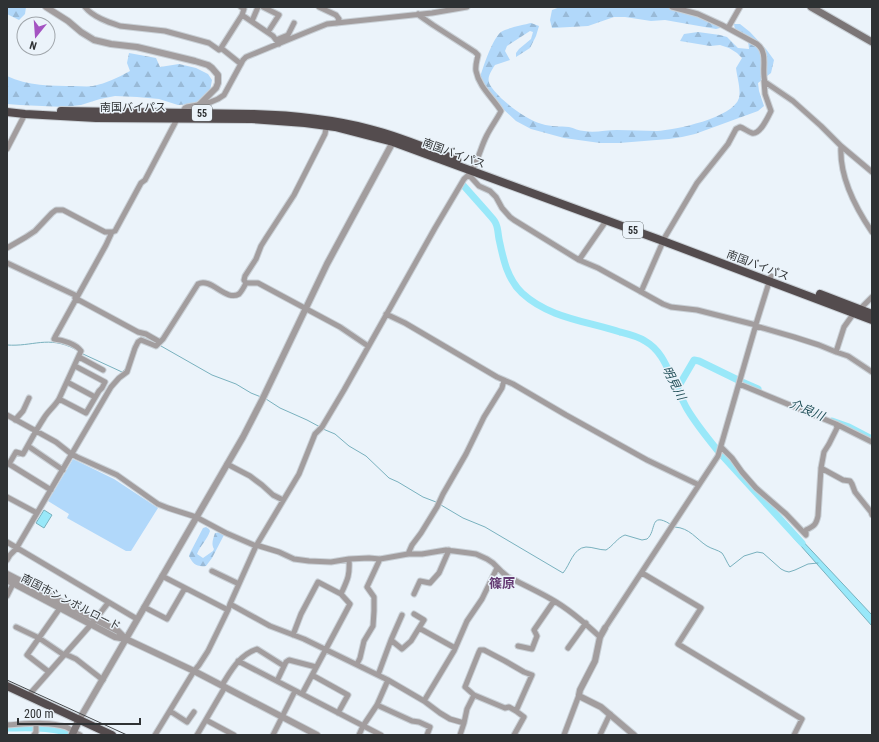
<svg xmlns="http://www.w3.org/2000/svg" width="879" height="742" viewBox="0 0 879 742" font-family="'Roboto Condensed','Noto Sans JP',sans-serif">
	<defs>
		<pattern id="forest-firs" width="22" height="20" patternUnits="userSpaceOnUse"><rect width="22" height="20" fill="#b1d8fa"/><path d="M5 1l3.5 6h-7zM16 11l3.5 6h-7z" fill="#99bad7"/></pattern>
	</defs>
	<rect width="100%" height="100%" fill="#ebf3fa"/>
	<path fill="url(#forest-firs)" d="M7,7H26L25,14L19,20L7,14Z
		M560,7H669L694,12L724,27L716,29L665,20L651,21L625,17H614L588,26L552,28L550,20L552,10Z
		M531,23L539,26L536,36L530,48L516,57V53L519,49L531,39L533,32L530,31L507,46L505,51L510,60L495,65C485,80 487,83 499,96C510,107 528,120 542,124C551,127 560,126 569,127C574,128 579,131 584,131C595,133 606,130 617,130C631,130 644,131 657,131C675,130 733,118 739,98C741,89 737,77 736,68L742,58L737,53L729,48L720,45L710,46L680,41L684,34L698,32L720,35L727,37L738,48L749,49L748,40L735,30L734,24H740L750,32L766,49L774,60L771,73L758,83L759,91L764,106L758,111L695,134L682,137L669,139L619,143H600L564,138L531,129L516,121L501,107L479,81C482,70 492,39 501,32C507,28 523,25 531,23Z
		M129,53L156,58L160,67L179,64L196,68L208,74L212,80L210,91L203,99L194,104L178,105L159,99L137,97L115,96L100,99L81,105L64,107L20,105L7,104V76C27,86 52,86 74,86C80,86 87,87 93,86C107,83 117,78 130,71L127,63Z
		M206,527L209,529L210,531C207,540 200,546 197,554L203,558L213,551L214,549C211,544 213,539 215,533L221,532L224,535L212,558L206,566C196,567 193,564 189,556L190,553L203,528Z"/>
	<path fill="#b1d8fa" d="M73,459L114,479L158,508L131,551H126L67,518L69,514L48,501Z"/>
	<path fill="#99e8f9" stroke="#79b1be" d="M44,510L52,515L44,528L36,523Z
		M797,535L872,615V626L793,537Z"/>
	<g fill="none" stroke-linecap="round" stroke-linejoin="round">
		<path stroke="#79b1be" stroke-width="1" d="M138,339L141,337H142L155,343
			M7,345C33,347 48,335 75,349
			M161,346L212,375L236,384L251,393L261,397
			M83,354L122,372
			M128,362L133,346
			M120,374L125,369
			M266,399L280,408L307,420L320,427
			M323,429L335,434L349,446L366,456L389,478L398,482L423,497L436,502
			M441,505L463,518L485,527L563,573C570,565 573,548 586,547C593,547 599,550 606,550C613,546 617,538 625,535L642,540L647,539C657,531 649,511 670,524
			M675,527C690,528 696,539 707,546C712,549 718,550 722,553C725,557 727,563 730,567L744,556L757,552L763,553L781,569L785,571L789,572L795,570L808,564L818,563"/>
		<path stroke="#99e8f9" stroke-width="7" d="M463,185C471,194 479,203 487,212C490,216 495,220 496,224C498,228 498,234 499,239C503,258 507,279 522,293C549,318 586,321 620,332C628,334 637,336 645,341C661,350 667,367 674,382C678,391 682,399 686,407C695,423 707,437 718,451L802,543
			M742,382L758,389
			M677,389L694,360L699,361L738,380
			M832,421L849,427L872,439
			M7,728C26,728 56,726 72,735"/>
		<defs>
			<path id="minor" d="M85,7C93,17 108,22 120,26L165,31L209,43L219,50L221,48
				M241,7L244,9L242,15L273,36L279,44
				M263,7L279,15L268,32
				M319,7L336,15L339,19L337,23
				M672,7L698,14L722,25L757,44C769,53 761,69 765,82L793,101L821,126L841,146L872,172
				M252,21L258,7
				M728,28L740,7
				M276,40L288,35L294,23
				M241,64L221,48L242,15
				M841,146C839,177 855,207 872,232
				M7,149L25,114
				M469,175L479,186L490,191L496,197L502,208L510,217L514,220L579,260L598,268L663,304L671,307L697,310L756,325
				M7,248L26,237L35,231L52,213L56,210H63L105,232H112
				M579,260L606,221
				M7,263L77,296
				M246,283L244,280L245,276L256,259L261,246L266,238L294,195L325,134L327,123
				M246,283H258L340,327L368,346
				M641,292L665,237L697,183L728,144L736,129L740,127C744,128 748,132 752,133C760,135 768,117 771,111L765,94L764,81
				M75,298L138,332L146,334L160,342
				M386,314L405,323L497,377L513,384L566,415L647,460L699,485
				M756,326L794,337L819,345L836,352L848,356L872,372
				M836,352L844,327L854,313L860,309L872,297
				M79,357L103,370
				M67,382L95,397
				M59,399L86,413L99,391L102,388L105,382L75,366
				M7,415L56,442L70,453L77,457L117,475L158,504L168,508L196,517L226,533L256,546
				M15,420L23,411L29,398
				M836,424L872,442
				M28,446L63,470
				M721,447L732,458L742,472L756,488L786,514L806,535V530C814,526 816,525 818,516L821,468L824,452L829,444L837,428L836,424L739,384
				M227,464L250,476L262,485L273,495L283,500
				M821,468L843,480L850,481L852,484L855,492L871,512L872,515
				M51,490L9,464L16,452L23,454C30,442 36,430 44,418C48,411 55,406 59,399L81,351C76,344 63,340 54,339L55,337L106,245L112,232L115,231L141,183L145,180L176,121L185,108L187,107C200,104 213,104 224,95L243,60L246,57L307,32L327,24L432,13L467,7
				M7,497L37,513
				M7,542L137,619
				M256,545L279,552L294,559L309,561L331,562L349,559L369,558L380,559L408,554H422L446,550L469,553L476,554L487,559L493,563L502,572L508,577C522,584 537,591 551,599C569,609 585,623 600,637
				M408,554L412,545L421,533L437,507L443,494L466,454L484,417L502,388L504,380
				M7,560L10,555L16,549L111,387L119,378L127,372L135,348L138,342L141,340L156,346L163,339L198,284C211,277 226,302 239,294C242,291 244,287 246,283
				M212,571L239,584
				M642,573L701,608L678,644L802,719L794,735
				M162,576L228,610
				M414,594L420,581L430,583L439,573L449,550
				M7,596L13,584
				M230,604L270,626L304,639L388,680L424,701L440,713L450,719L464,723
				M144,607L167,619L185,588
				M414,614L424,620L419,628
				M16,627L39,638L64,655
				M605,628L718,456L755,328L756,324L771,276
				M293,635L301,614L318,582L341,594C348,579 350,575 349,559
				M391,640L402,615
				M518,646L532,649L537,636L534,630L554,601
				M568,648L586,623
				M65,654L76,659L103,680
				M238,661L381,735
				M357,664L360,658L364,641L373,626L374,611V597L367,587L380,559
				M49,672L27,655L60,608
				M312,675L348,695L338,713
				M378,675L391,640L402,649L411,641L419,628L455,648
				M277,681L286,662L289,660L316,667
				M222,685C231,671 239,655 257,649L284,666
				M302,694L350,604L341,594
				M28,696L95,620L108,603
				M424,701L454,651L467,621L482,599L497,568
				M377,705L412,721L419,722L430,727L427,735
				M170,711L187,722L194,712
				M206,720L234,735
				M7,725C26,724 48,721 66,727C71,729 76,733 80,735
				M34,735L36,732V724
				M155,735L194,671L199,665L208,651L228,610L230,604L256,546L299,474L315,434L322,427L344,390L435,228L464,179C477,169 479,150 487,135C491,127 497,119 501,111C493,98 479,87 476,71C475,66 477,60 478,55L475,52L433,25L420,16L418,14
				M197,735L225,687
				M273,735L295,691
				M359,735L363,726L377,705L388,680
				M460,735L464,723L467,709L474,695L505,708L509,707L516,711L532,675L524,672L505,661L484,650H480L479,652L465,687L474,695
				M514,735L524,717L516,711
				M564,735L579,695
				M600,735L610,714"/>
			<path id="tertiary" d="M46,7L68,21L81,32L94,40L111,44L137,47L162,53L195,61L208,65L212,68L218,75V83L216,88L200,104
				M7,574L118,631L126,639L194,671L317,735
				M7,580L115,637L126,639
				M605,628L600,637L595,661L580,690L579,695L581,697L601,707L634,735
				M79,720L243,437L262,400L327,264L394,140"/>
			<path id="secondary" d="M811,7L872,42
				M72,735L79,720"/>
			<path id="trunk" d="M61,111L252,114C292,115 331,119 370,129C399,136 429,149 457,160
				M7,112L25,114L96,118L252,119L305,123L335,127L393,142L663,241L872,320
				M820,294L872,314
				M7,686L112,735"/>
		</defs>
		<use href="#minor" stroke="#c9d0d6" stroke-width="7"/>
		<use href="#tertiary" stroke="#c9d0d6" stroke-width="8"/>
		<use href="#secondary" stroke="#c9d0d6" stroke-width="9"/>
		<use href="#trunk" stroke="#c9d0d6" stroke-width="10"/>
		<use href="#minor" stroke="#a29d9e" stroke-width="5"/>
		<use href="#tertiary" stroke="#a29d9e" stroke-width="6"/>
		<use href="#secondary" stroke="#7b7576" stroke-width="7"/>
		<use href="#trunk" stroke="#544c4e" stroke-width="8"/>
		<path stroke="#474a4d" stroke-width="1" d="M7,680L127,735"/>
	</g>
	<g text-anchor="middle" stroke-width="3" stroke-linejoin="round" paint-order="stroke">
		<g fill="#ebf3fa" stroke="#676c6f" stroke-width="1">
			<rect x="192" y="105" width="20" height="16" rx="3"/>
			<rect x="623" y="222" width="20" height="16" rx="3"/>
		</g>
		<g font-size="10" font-weight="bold" fill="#2f3234">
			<text x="202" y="117">55</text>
			<text x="633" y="234">55</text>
		</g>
		<g font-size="11" fill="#2f3234" stroke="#ebf3fa">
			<text x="133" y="111">南国バイパス</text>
			<text transform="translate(454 153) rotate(20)" y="4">南国バイパス</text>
			<text transform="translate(758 265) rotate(21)" y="4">南国バイパス</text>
			<text transform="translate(71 602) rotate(27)" y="4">南国市シンボルロード</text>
		</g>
		<g font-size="12" font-style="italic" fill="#225059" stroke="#ebf3fa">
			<text transform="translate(674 383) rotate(63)" y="4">明見川</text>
			<text transform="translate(807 410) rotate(23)" y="4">介良川</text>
		</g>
		<g font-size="13" font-weight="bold" fill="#653c74" stroke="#ebf3fa">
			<text x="502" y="588">篠原</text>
		</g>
	</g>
	<rect width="879" height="742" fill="none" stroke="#2f3234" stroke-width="16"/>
	<g transform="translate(36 36) rotate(197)"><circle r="19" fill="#ebf3fa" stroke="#a0a6ab"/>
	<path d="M0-3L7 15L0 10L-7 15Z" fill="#a453c2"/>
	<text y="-6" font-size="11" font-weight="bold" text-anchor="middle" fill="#2f3234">N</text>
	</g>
	<path d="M18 718v6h122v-6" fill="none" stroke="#2f3234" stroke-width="2"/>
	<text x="24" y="718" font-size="12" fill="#2f3234" stroke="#ebf3fa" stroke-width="3" paint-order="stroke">200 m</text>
</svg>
